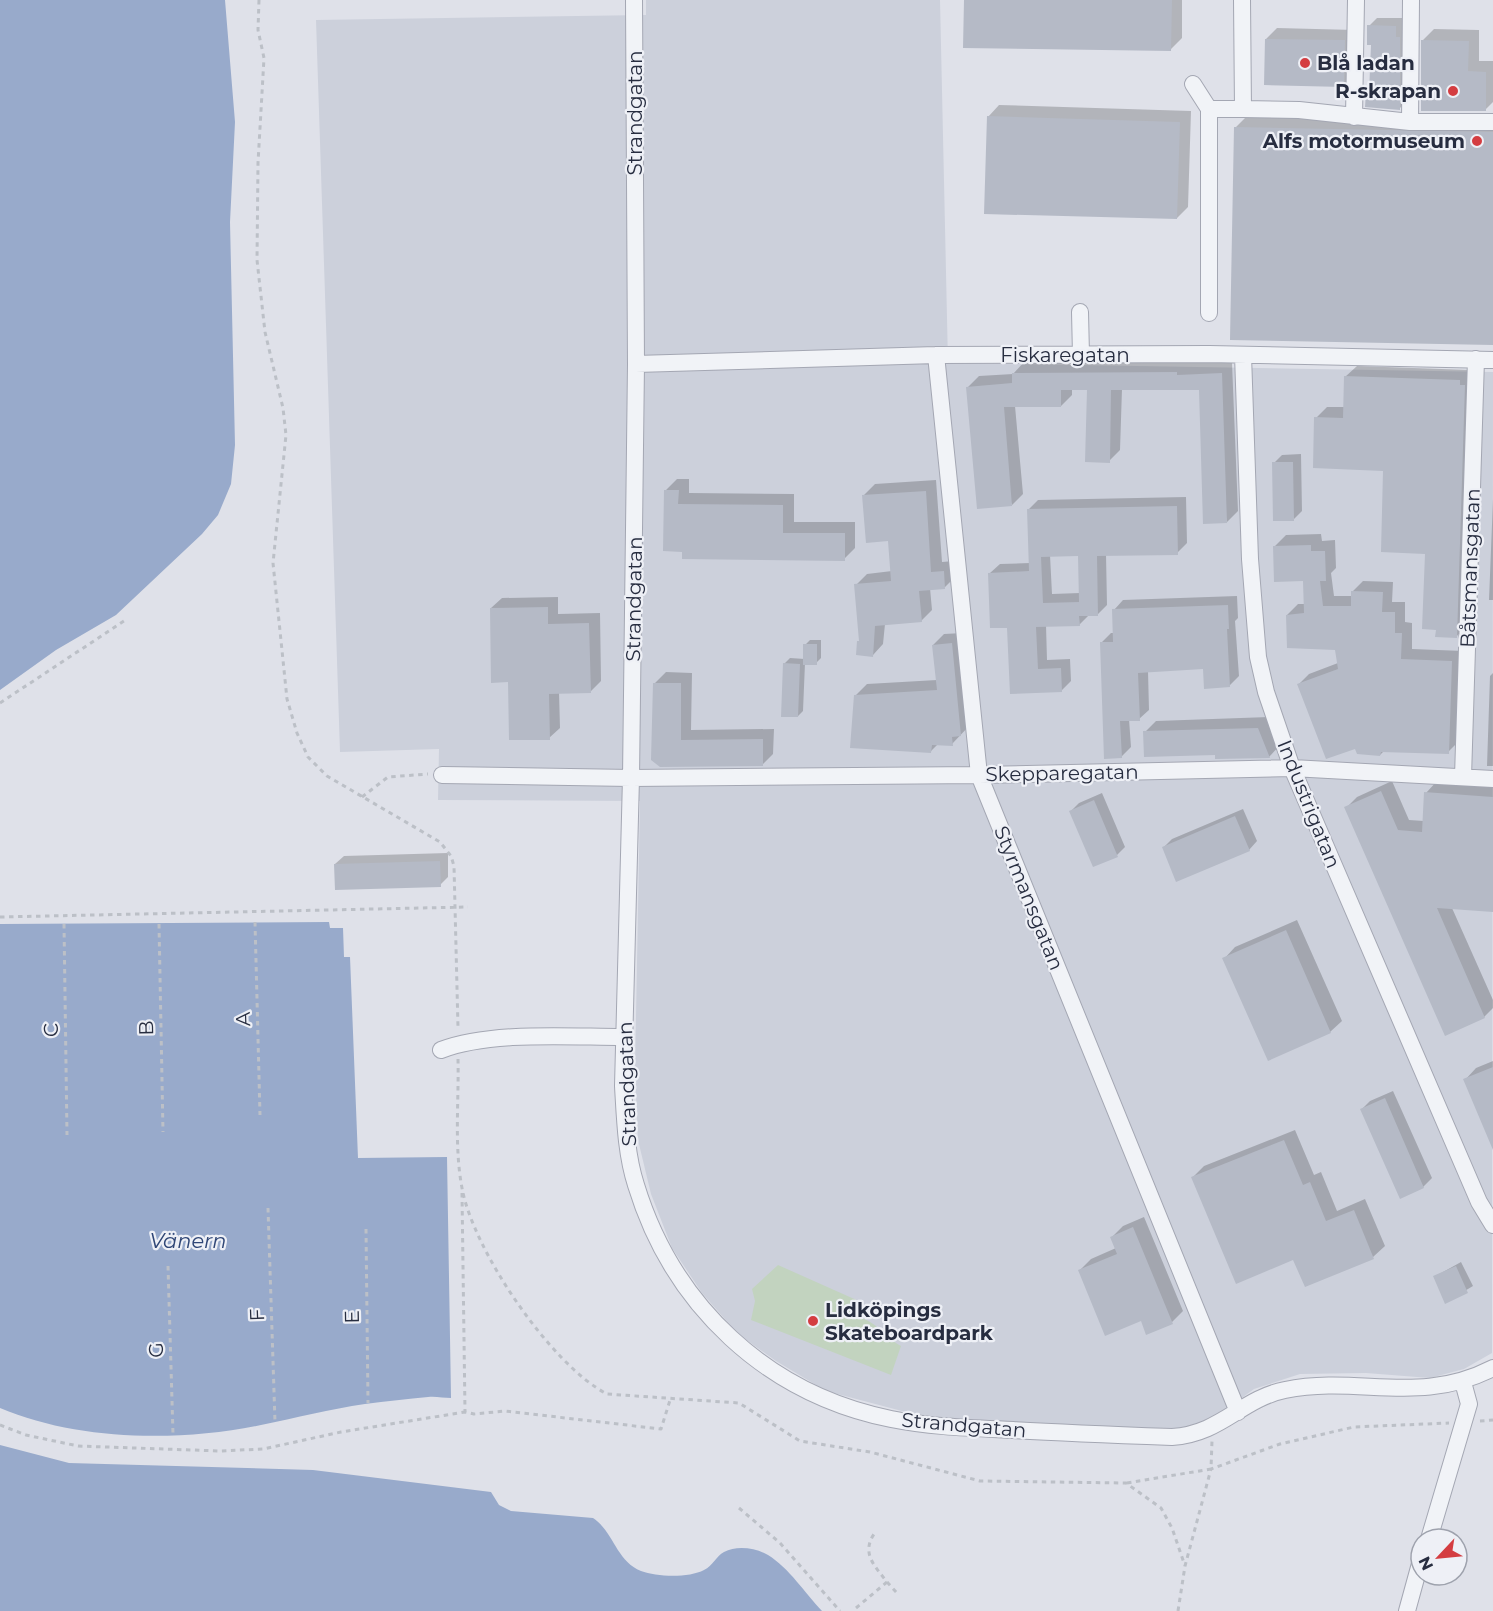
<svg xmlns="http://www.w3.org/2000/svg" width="1493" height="1611" viewBox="0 0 1493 1611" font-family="Montserrat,sans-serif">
	<rect width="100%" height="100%" fill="#dfe1e9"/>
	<path fill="#ccd0db" d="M646,0H940L948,363L1493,372L1492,1353L1464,1369L1430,1378L1366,1373L1300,1374L1254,1389L1213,1419L1172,1431L986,1422L917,1415L826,1391L776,1361L738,1334L702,1293L672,1248L651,1194L638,1140L635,1071L640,801L438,800L439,749L340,752L316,20L646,15Z"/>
	<path fill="#c2d3bf" d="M778,1265L861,1302L857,1316C880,1324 882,1335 901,1346L891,1375L751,1320L755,1301L752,1289Z"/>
	<path fill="#98aacb" d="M0,0H225L235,122L230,222L235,445L231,484L218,515L202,534L116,615L56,650L0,690Z
		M329,922L330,928H343L344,957H350L358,1158L447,1157L451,1398C444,1398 435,1396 428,1397C408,1399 386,1401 365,1404C330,1409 296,1418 261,1425C179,1442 78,1441 0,1408V924Z
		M0,1445L69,1463L313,1470L491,1492L499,1505L511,1511L593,1518C614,1532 616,1561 641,1571C657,1577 689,1578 704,1570C713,1566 716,1556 724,1552C737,1545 756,1548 768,1555C789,1568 805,1593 822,1611H0Z"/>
	<path fill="#0003" fill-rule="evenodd" d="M965,0H1182V38L1171,49Z
		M1377,18H1404L1407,101L1399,109L1367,94L1371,90L1372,44L1369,26Z
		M1277,28L1355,30V74L1343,86L1266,39Z
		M1434,29L1479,30V61H1493V102L1485,110L1423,40Z
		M999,105L1191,111L1188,207L1177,218L988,117Z
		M1247,116L1493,123V344L1236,127Z
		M1024,362L1232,363L1238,511L1227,522L1200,389H1122L1120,450L1109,461L1088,389H1072V395L1061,406H1015L1023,494L1012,505L968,387L979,376L1013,374Z
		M1357,366L1470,370L1467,625L1456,637L1426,552L1385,469L1316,418L1327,407H1344L1345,377Z
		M1301,454L1302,511L1294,519L1274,463L1282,455Z
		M677,479H689V493L794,494V522H855V548L844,559L684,558L666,490Z
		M936,480L942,562L954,561L956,576L945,587L930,588L932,610L921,621L885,624L883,644L873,655L858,642L861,639L856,585L867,574L892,571L890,539L864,495L875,484Z
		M1186,497L1187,543L1177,553L1106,554L1107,605L1097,615H1089L1079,625H1046L1047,660L1070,659L1071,681L1061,691L1012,693L1009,626L990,573L1000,564L1030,563L1029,509L1038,500ZM1050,555H1080V593L1052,594Z
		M1493,499V600H1489Z
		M1321,534L1322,541L1335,540L1336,568L1331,573L1334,596H1352V592L1363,581L1393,582L1392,602H1405V622L1412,623V649L1463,651L1459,741L1448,752L1384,751L1380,755L1355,747L1298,685L1309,674L1338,663L1336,648L1287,615L1298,604H1305L1304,580L1275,546L1286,535Z
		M1237,596L1238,618L1235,621L1239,676L1229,686L1205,668L1148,671L1149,710L1139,719H1129L1131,747L1121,757L1101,643L1111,633H1115L1114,610L1123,600Z
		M558,597V614L600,613L601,681L591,691L559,692L560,728L549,738L509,681L491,608L502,598Z
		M963,633L971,724L952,744H938L931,751L855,696L867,684L937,680L933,645L944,634Z
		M810,640H821V658L816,663H805L803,711L798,716L784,664L790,658L805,659V645Z
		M666,672L692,673L691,730L774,729L773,754L762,765L660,766L655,683Z
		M1493,673V766H1487L1490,676Z
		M1269,717L1280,745L1269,757L1145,732L1156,721Z
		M1392,781L1409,820L1424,821L1426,793L1437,781L1493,785V910L1452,908L1493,1000V1008L1484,1017L1346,808L1357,797Z
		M1102,793L1125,847L1117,855L1094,865L1071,811L1079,803Z
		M1243,809L1257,841L1249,850L1164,847L1172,839Z
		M448,853V877L440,885L335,864L344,856Z
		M1297,920L1342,1021L1330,1032L1224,959L1235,947Z
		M1493,1061V1146L1465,1080L1476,1068Z
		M1393,1091L1432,1178L1423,1187L1362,1109L1370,1101Z
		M1295,1130L1314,1175L1321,1172L1337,1211L1365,1199L1385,1246L1373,1257L1306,1286L1294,1258L1193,1177L1204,1166Z
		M1144,1217L1183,1311L1172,1322L1141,1319L1080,1270L1091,1259L1116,1248L1112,1237L1123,1226Z
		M1461,1262L1473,1286L1446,1302L1434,1277Z"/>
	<path fill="#b5bac6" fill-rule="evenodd" d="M964,0H1172L1171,51L963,48Z
		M1367,25L1396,26V37H1400V110L1365,107L1366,93H1369L1371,45H1367Z
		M1265,39L1345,40L1344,87L1264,85Z
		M1421,40L1469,41L1468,71L1486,72V111H1421Z
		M987,116L1180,122L1177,219L984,214Z
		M1234,127L1493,132V345L1230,340Z
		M1177,372V375L1222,373L1227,523L1203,524L1199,390H1111L1110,463L1085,462L1087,390H1061V407H1004L1012,506L977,509L966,387L1012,383V373Z
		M1344,376L1460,380V385H1465L1457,638L1435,637L1436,630L1422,629L1425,554L1381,552L1383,471L1313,468L1314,417L1343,418Z
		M1272,462H1293L1294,521H1273Z
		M664,490H679L678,504L783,505V533H845V561L682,559V552L663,551Z
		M926,491L931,572L944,571L945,589L919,591L922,622L875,626L873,657L856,655L857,641H859L854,584L891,581L888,541L866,543L862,495Z
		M1177,506L1178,555L1097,556L1098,616H1079L1080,626L1036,627L1038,669L1061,668L1062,692L1010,694L1007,628H990L988,573L1029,571L1027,509ZM1078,556L1079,602L1043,603L1041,557Z
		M1311,545V551H1325L1326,581H1320L1323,606H1351V591L1383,592L1382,612H1395V633H1402L1401,659L1452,661L1449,754L1381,752L1380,756L1357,754L1355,749L1326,759L1297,684L1338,669L1335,650L1287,648L1286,615L1304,613L1303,581L1274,582L1273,546Z
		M1228,605L1229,629H1227L1230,687L1204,689L1203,669L1138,673L1140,721H1120L1122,758L1104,759L1100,642H1113L1112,609Z
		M548,607V624L589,623L591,693L549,694L550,740H509L508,682L491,683L490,608Z
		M952,643L961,736L952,737L953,746L932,745L931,753L850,748L854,695L937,690L932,645Z
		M803,644H817V665H803Z
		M783,663L800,664L798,717H781Z
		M653,683H681V740L763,739V766L660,767L651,760Z
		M1258,728L1270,758L1215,759V755L1144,757L1143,731Z
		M1381,791L1398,830L1422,832L1424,792L1493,797V912L1437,908L1485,1018L1445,1036L1344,807Z
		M1094,800L1118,857L1093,867L1069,811Z
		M1235,816L1250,851L1176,882L1162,847Z
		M440,861L441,887L335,890L334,864Z
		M1286,930L1331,1033L1268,1061L1222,958Z
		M1493,1067V1150L1463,1079Z
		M1385,1098L1424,1188L1400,1199L1360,1109Z
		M1284,1140L1303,1185L1310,1182L1326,1221L1354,1210L1374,1259L1305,1287L1293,1260L1236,1284L1191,1177Z
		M1133,1227L1173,1324L1146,1335L1141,1321L1105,1336L1078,1270L1117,1254L1110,1237Z
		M1456,1266L1468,1293L1445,1304L1433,1276Z"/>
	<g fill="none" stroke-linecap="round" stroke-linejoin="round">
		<defs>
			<path id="minor" d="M634,0L636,364L631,778L623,1086C625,1120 626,1154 636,1185C673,1306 767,1394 891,1419C931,1427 972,1428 1013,1430C1066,1433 1119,1435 1172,1437C1221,1434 1241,1399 1285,1390C1360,1375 1419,1406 1493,1368
				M1193,84L1209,109
				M1243,109L1299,110L1410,122H1493
				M1354,117L1356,0
				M1410,122L1411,0
				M1080,312L1081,355
				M1209,313V109H1243L1242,0
				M936,355L979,775L1238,1412
				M1243,355L1250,559L1258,657L1266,692L1292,768L1479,1202L1493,1225
				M636,364L936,355L1209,354L1493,360
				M442,775L631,778L979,775L1292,768L1493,779
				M1463,777L1476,359
				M441,1050C491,1031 568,1037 623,1037
				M1429,1539L1469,1404L1463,1382
				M1407,1611L1421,1560"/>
		</defs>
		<use href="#minor" stroke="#a4a7b3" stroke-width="18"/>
		<path stroke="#bcc0c7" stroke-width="3" stroke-dasharray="4.5 4.5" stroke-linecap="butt" d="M259,0L258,30L264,58L258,163L257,260L265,332L283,408L286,435L273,563L287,699L297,733L308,757L327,776L440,842L451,856L454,866L458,1028
			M0,703L124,621
			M362,797L388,777L428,774
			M0,917L468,907
			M255,922L260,1115
			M64,924L67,1135
			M159,924L163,1132
			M458,1059C459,1101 454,1146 462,1188C473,1250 551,1365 607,1394L739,1403L800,1441L870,1452L980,1481L1126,1483L1161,1508L1172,1528L1185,1566
			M462,1193L465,1412L474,1414L505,1411L661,1429L671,1397
			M268,1208L275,1422
			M366,1229L368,1403
			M168,1266L173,1434
			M1480,1421L1493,1420
			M0,1425L26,1435L78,1446L220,1451L263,1449L341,1432L465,1412
			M1127,1483L1211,1469L1212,1441
			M739,1508L780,1543L840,1611
			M887,1582L897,1593
			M856,1608L887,1582C875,1566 861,1554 874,1534
			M1178,1611L1185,1566L1211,1469L1280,1444L1354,1427L1449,1423"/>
		<use href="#minor" stroke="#f1f3f7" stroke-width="16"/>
	</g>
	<g fill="#d43d41" stroke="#eef0f6" stroke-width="2">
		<circle cx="1305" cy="63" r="6"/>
		<circle cx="1453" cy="91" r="6"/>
		<circle cx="1477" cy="141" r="6"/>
		<circle cx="813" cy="1321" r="6"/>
	</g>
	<g text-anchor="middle" stroke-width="4.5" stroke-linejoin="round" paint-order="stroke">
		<g font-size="20" font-weight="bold" fill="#272d40" stroke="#eef0f6" text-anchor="start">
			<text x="1317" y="70">Blå ladan</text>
			<text x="1441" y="98" text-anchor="end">R-skrapan</text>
			<text x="1465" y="148" text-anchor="end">Alfs motormuseum</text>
			<text x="825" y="1317">Lidköpings<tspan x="825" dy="23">Skateboardpark</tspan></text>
		</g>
		<g font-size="20" fill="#272d40" stroke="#eef0f6">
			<text transform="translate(635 113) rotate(-90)" y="7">Strandgatan</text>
			<text x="1065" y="362">Fiskaregatan</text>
			<text transform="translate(1470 568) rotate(-88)" y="7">Båtsmansgatan</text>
			<text transform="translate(634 599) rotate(-89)" y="7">Strandgatan</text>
			<text transform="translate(1062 773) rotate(-1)" y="7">Skepparegatan</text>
			<text transform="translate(1309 804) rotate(68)" y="7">Industrigatan</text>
			<text transform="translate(1029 898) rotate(68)" y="7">Styrmansgatan</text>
			<text transform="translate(243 1019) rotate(-92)" y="7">A</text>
			<text transform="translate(146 1028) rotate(-91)" y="7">B</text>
			<text transform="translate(51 1030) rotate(-91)" y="7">C</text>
			<text transform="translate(627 1084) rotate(-92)" y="7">Strandgatan</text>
			<text transform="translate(257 1315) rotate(-92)" y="7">F</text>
			<text transform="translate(352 1317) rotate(-91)" y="7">E</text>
			<text transform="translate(156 1350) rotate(-92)" y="7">G</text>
			<text transform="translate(964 1425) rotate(5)" y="7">Strandgatan</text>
		</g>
		<g font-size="21" font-style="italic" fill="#2f4676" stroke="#eef0f6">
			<text x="188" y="1248">Vänern</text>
		</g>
	</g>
	<g transform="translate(1439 1557) rotate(244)"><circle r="28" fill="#eef0f6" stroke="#9ea2ad" stroke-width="1.5"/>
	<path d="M0-4.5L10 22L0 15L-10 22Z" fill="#d43d41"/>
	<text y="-9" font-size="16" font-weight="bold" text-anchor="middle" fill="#272d40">N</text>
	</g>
</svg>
